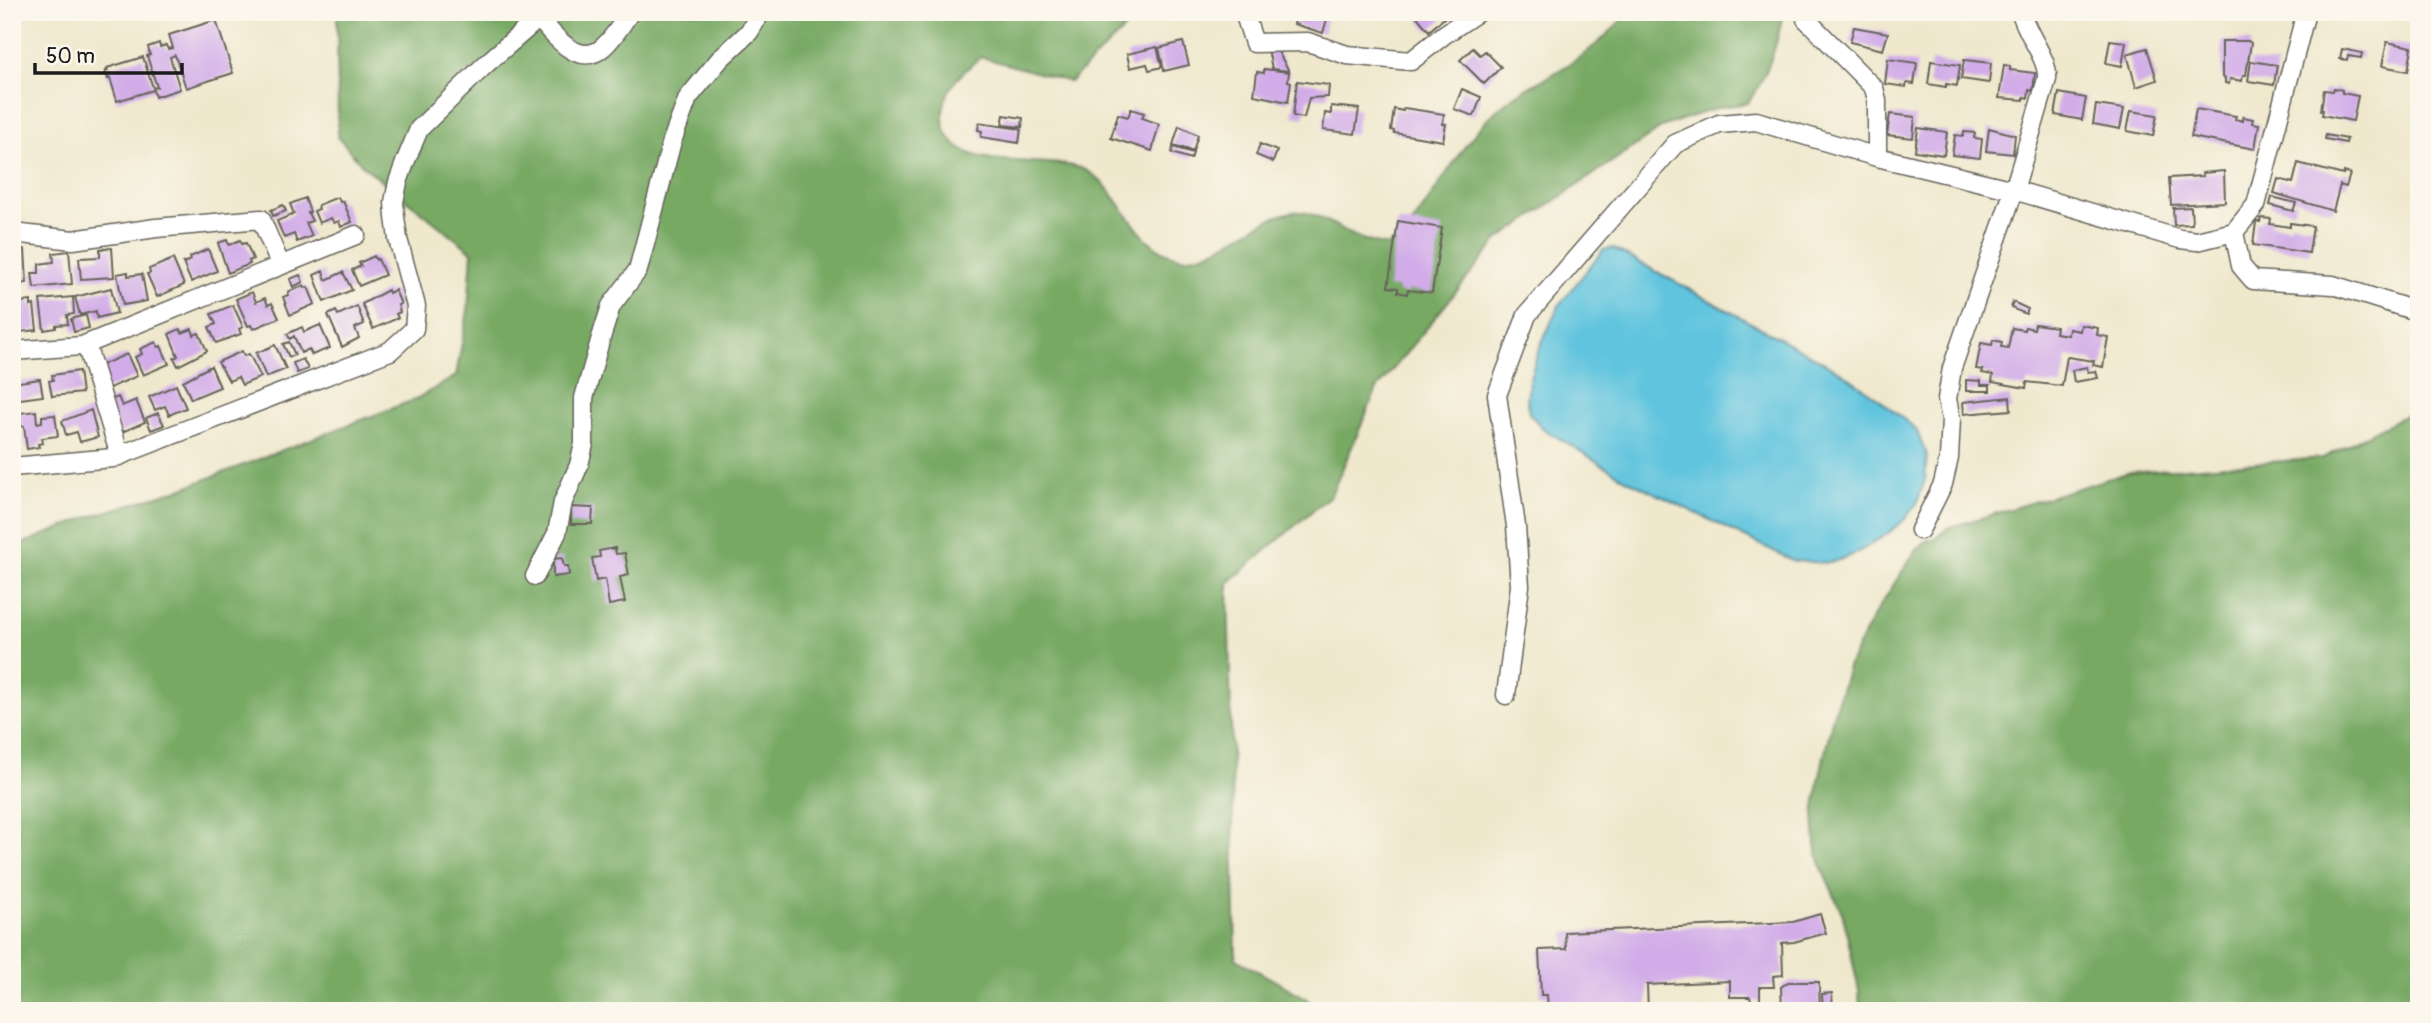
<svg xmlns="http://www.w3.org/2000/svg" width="2431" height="1023" viewBox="0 0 2431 1023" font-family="Pangolin,sans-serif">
	<rect width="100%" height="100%" fill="#fbf7ec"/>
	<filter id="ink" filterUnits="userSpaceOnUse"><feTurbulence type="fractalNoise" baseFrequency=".0143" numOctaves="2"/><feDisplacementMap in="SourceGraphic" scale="14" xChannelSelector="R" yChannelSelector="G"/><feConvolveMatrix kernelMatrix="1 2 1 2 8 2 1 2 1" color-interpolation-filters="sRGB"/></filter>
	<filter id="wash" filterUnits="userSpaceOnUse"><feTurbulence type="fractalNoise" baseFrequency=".00686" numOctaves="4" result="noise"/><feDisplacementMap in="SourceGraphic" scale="28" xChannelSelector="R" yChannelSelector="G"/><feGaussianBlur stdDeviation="1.57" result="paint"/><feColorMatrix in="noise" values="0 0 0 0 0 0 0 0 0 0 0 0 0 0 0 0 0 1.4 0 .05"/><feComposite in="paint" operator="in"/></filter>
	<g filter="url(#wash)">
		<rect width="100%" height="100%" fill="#efe8cd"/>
		<path fill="#77a964" stroke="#4a6240" stroke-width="2" d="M337,12H1142L1070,82L981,57C960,74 943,88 943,117C945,181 1055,150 1089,172C1123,193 1136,251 1181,257C1214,261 1258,216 1293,212C1317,210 1340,231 1362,239C1370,242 1379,244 1387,246C1407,235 1418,216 1430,198C1451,168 1471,132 1499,108C1516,92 1538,83 1558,71C1585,55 1608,37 1628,12H1783C1777,46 1768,75 1748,103L1720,107L1664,126L1498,240L1377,389L1331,495L1228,583L1236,959L1308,999L1315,1011H12V548L86,518L183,488L414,400L456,376L468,310L472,252L362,165L338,137Z
			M2419,408V1011H1860L1859,991L1843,915L1821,866L1816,845L1814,815L1819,780L1833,716L1849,664L1873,617L1914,553L1926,541L1938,537L1948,528L2130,472L2323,458Z"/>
		<path fill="#60c4de" stroke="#3e707d" stroke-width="2" d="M1613,248L1838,370L1875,396L1916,429L1927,455L1925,480L1917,503L1905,519L1887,534L1855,554L1830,563L1794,561L1626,479L1542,428L1529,413L1527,402L1529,381L1539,349L1558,307L1603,250Z"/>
		<g id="blocks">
			<path fill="#d1ace8" d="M1297,12H1329L1323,33L1294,24Z
				M1413,12H1451L1429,31Z
				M216,20L233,73L186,88L175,55L170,57L180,89L155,97L153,90L117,101L110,78L108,79L105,71H108L107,68L143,57L153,88L157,87L147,56L150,55L148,47L159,43L160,47L166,45L168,49L173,48L169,35Z
				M1854,27L1888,33L1883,50L1850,42Z
				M2110,40L2126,42L2122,66L2106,63Z
				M2222,41H2248L2251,43L2246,75H2243L2242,81L2230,79L2229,84L2225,83V78L2222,77Z
				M1183,42L1189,65L1164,71L1159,48Z
				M2387,42L2412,47L2408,71L2382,66Z
				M1157,47L1162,67L1149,70L1147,64L1130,68L1127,54Z
				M1473,48L1480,55L1485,51L1501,67L1484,84L1460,60Z
				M2147,48L2157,80L2136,87L2127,54Z
				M1268,49L1277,50L1289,71L1272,69Z
				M2342,49L2362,53L2361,58L2348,56L2347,60L2340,59Z
				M1888,59L1917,63L1914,84L1907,83L1906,87L1885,84Z
				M1964,60L1991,63L1989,83L1961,79Z
				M1931,61L1960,65L1957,86L1946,84V87L1928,84Z
				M2251,61L2277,65L2274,85L2248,81Z
				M2004,65L2010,66V70L2035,73L2033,91L2029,90L2028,98L2024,97V100L1999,98Z
				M1264,69L1289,72L1288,81L1291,82L1288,102L1254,95L1257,72L1264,73Z
				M1297,81L1329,85L1328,97L1309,98L1304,118L1293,116Z
				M2334,88L2342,90V93L2358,96L2353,121L2322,115L2323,110H2321L2324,90L2333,91Z
				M1462,89L1481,97L1474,116L1454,109Z
				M2059,93L2086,98L2082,120L2055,115Z
				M2096,105L2124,109L2120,129L2093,124Z
				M1331,106L1359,109L1355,134L1323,130L1325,113L1331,114Z
				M1404,108L1444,114L1443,124H1446L1443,141L1394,133V131L1391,130L1394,109L1403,111Z
				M1131,109L1144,113L1142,118L1159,124L1152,151L1111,138L1118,114L1128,117Z
				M2196,109L2236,116L2235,119L2243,121V117L2253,119L2252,123L2259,124L2255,149L2191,137Z
				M2131,111L2157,115L2153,136L2127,131Z
				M1890,114L1915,117L1913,138L1887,135Z
				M1004,115L1023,118L1022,127L1002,125Z
				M979,123L1021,129L1019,143L981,137L982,131L978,130Z
				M1179,126L1198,135L1193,151L1173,145Z
				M1918,128L1947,132L1944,155L1915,151Z
				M1989,128L2015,135L2013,154L1986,151Z
				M1964,132L1975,133L1974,138L1982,139L1980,158L1952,155L1955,135L1963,136Z
				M2326,135L2347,139L2346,143L2325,139Z
				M1260,144L1277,151L1273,162L1256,155Z
				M1173,147L1193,153L1191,159L1172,153Z
				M2298,163L2343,175L2344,172L2350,174L2346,187L2340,185L2333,211L2274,193L2278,179L2293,183Z
				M2224,171L2225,202L2171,205L2169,178L2203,176L2202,173Z
				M338,197L340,202L343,201L352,222L341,227L339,221L334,223L331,218L319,223L314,211L319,209L318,205Z
				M2272,197L2296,203L2293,211L2270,205Z
				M305,198L310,212L308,213L312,221L306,223L312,236L297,242L294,234L284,238L277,221L294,214L290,204Z
				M283,205L286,211L273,216L271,210Z
				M2191,207L2192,224L2174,225L2173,208Z
				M2261,218L2271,219L2270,224L2290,227V223L2313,226L2309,253L2253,245L2256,222H2260Z
				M1398,221L1442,228L1432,293L1408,290L1407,294L1398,292V288L1388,287Z
				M227,240L229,245L240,240L242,244L246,243L253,259L249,261L250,264L228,273L218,243Z
				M112,248L114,277L81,279L79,258L100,257V249Z
				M25,249L27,283L12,285V259L17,258L16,250Z
				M208,249L217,271L191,282L183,263L191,260L190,257Z
				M69,251L72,284L34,288L32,273H39V264L54,262L53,253Z
				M374,256L376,260L378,259L385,275L359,286L352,270L361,266L359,263Z
				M173,259L184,285L157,297L147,274L150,273L149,269Z
				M323,271L326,280L343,272L352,290L324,302L314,275Z
				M128,272V276L142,274L147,301L123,305L117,274Z
				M300,275L303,282L293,287L290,279Z
				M304,285L305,288L308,287L315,304L290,315L283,297L288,295V292Z
				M111,288L117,313L97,318L96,311L80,315L75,297Z
				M388,290L389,293L395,290L401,304L398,305L400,312L396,314L398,318L373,329L362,304Z
				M252,292L256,302L265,298L268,305L272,303L279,318L253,329L251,325L248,326L236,299Z
				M73,297L74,314L67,315L68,324L56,325V328L44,330L40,300Z
				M31,301V306L34,305L37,330L20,332L19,321L12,322V303Z
				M2013,302L2028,309L2026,314L2011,308Z
				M233,305L243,327L239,329L241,334L216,343L209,327L216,324L211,314Z
				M357,306L364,324L355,328L359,338L342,347L328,315L336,311L338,315Z
				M86,315L89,328L74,332L71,319Z
				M2035,324L2056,327L2055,333L2068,335L2069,329L2080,331L2081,325L2098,328L2097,335L2108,337L2103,367L2093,365L2094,361L2067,357L2062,386L2027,382L2026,388L1992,382L1993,375L1982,373L1983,370L1976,369L1981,343L1992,345L1993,340L2002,342L2001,347L2008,348L2012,328L2024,330L2025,327L2034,329Z
				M320,325L330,348L312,355L309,349L301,353L294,336L290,339L287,334L302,327L304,332Z
				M180,329L182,333L192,329L194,335L199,333L207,351L178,366L174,358L178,356L169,334Z
				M156,342L158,347L161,346L169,364L143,375L135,357L142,354L140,349Z
				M289,342L295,355L289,357L283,344Z
				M275,345L286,369L266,377L256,353Z
				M242,351L244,356L249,354L261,377L242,385L238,377L229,381L218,362Z
				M127,354L137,376L105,390L99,366Z
				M303,359L308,369L297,373L293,363Z
				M211,366L220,387L191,399L183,381Z
				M2087,367L2088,372L2096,371L2098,378L2074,382L2072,370Z
				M79,371L82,393L52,396L49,381L53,380L52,375Z
				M40,379L43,396L12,400V383Z
				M1966,380L1981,381V385H1990V391H1966Z
				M176,385L186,408L169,415L165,406L155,410L149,397Z
				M118,397L122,406L136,400L145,422L120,433L106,402Z
				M2010,397L2011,410L1964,414L1963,402Z
				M91,410L98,437L80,442L77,432L66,435L62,421Z
				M36,411L37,423L42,422V416L55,415L58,436L42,438L43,443L38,444L39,447L27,449L24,426H21L19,413Z
				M12,413H15L17,435L12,436Z
				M158,413L164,425L151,430L146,418Z
				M571,507L593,508L592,524H571Z
				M615,548L616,554L625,553L629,575L620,577L625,602L609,605L605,579L596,581L592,558L600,557L599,551Z
				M562,558L564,566H568L569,575L553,577V559Z
				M1820,914L1826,933L1794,942L1782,943L1783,975L1773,976L1774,987H1760V1001H1751L1750,997H1730V981L1647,985L1648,1011H1548L1547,995H1541L1539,950L1566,949L1565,932L1793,922Z
				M1788,982H1819L1820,1011H1782L1781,987Z
				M1832,993L1833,1011H1823L1822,994Z"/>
		</g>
	</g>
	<g filter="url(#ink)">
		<use href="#blocks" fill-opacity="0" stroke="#66635a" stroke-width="2"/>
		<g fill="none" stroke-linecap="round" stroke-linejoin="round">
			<defs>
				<path id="street" d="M1244,12L1254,43L1308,42L1347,55L1411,61L1445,34L1478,12
					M1807,12L1806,19L1874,88L1877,100V157
					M539,18C553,35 579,68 602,48C613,39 622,24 630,12
					M2234,232L2241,266L2253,280L2333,285L2419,312
					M12,235L22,234L73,240L156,228L261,219L280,264
					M86,344L120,456
					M12,351L82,346L356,235
					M12,467L113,458L390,351L414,329L416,306L398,239L395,217L394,202L398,182L406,160L419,129L487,63L539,18L541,12
					M1920,530L1943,484L1949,458L1951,419L1947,399L1952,368L2014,190L2047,79C2049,59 2026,34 2021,12
					M535,576L557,533L563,502L579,465L584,444V398L600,341L611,306L638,270L672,141L688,98L720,59L749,32L761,12
					M1506,695L1520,586L1516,526L1497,395L1527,315L1675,144L1719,124L1756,121L1877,157L2014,190L2180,239L2197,241L2234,232L2256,205L2306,12"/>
			</defs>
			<use href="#street" stroke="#66635a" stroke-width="21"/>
			<use href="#street" stroke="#fff" stroke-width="18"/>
		</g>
	</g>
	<rect width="2431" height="1023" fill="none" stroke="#fbf7ec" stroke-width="42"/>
	<path d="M35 63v10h147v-10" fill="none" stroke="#1c1c1c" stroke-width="3.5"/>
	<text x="46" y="63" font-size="21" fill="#1c1c1c" stroke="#fbf7ec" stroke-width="5" paint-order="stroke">50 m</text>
</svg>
